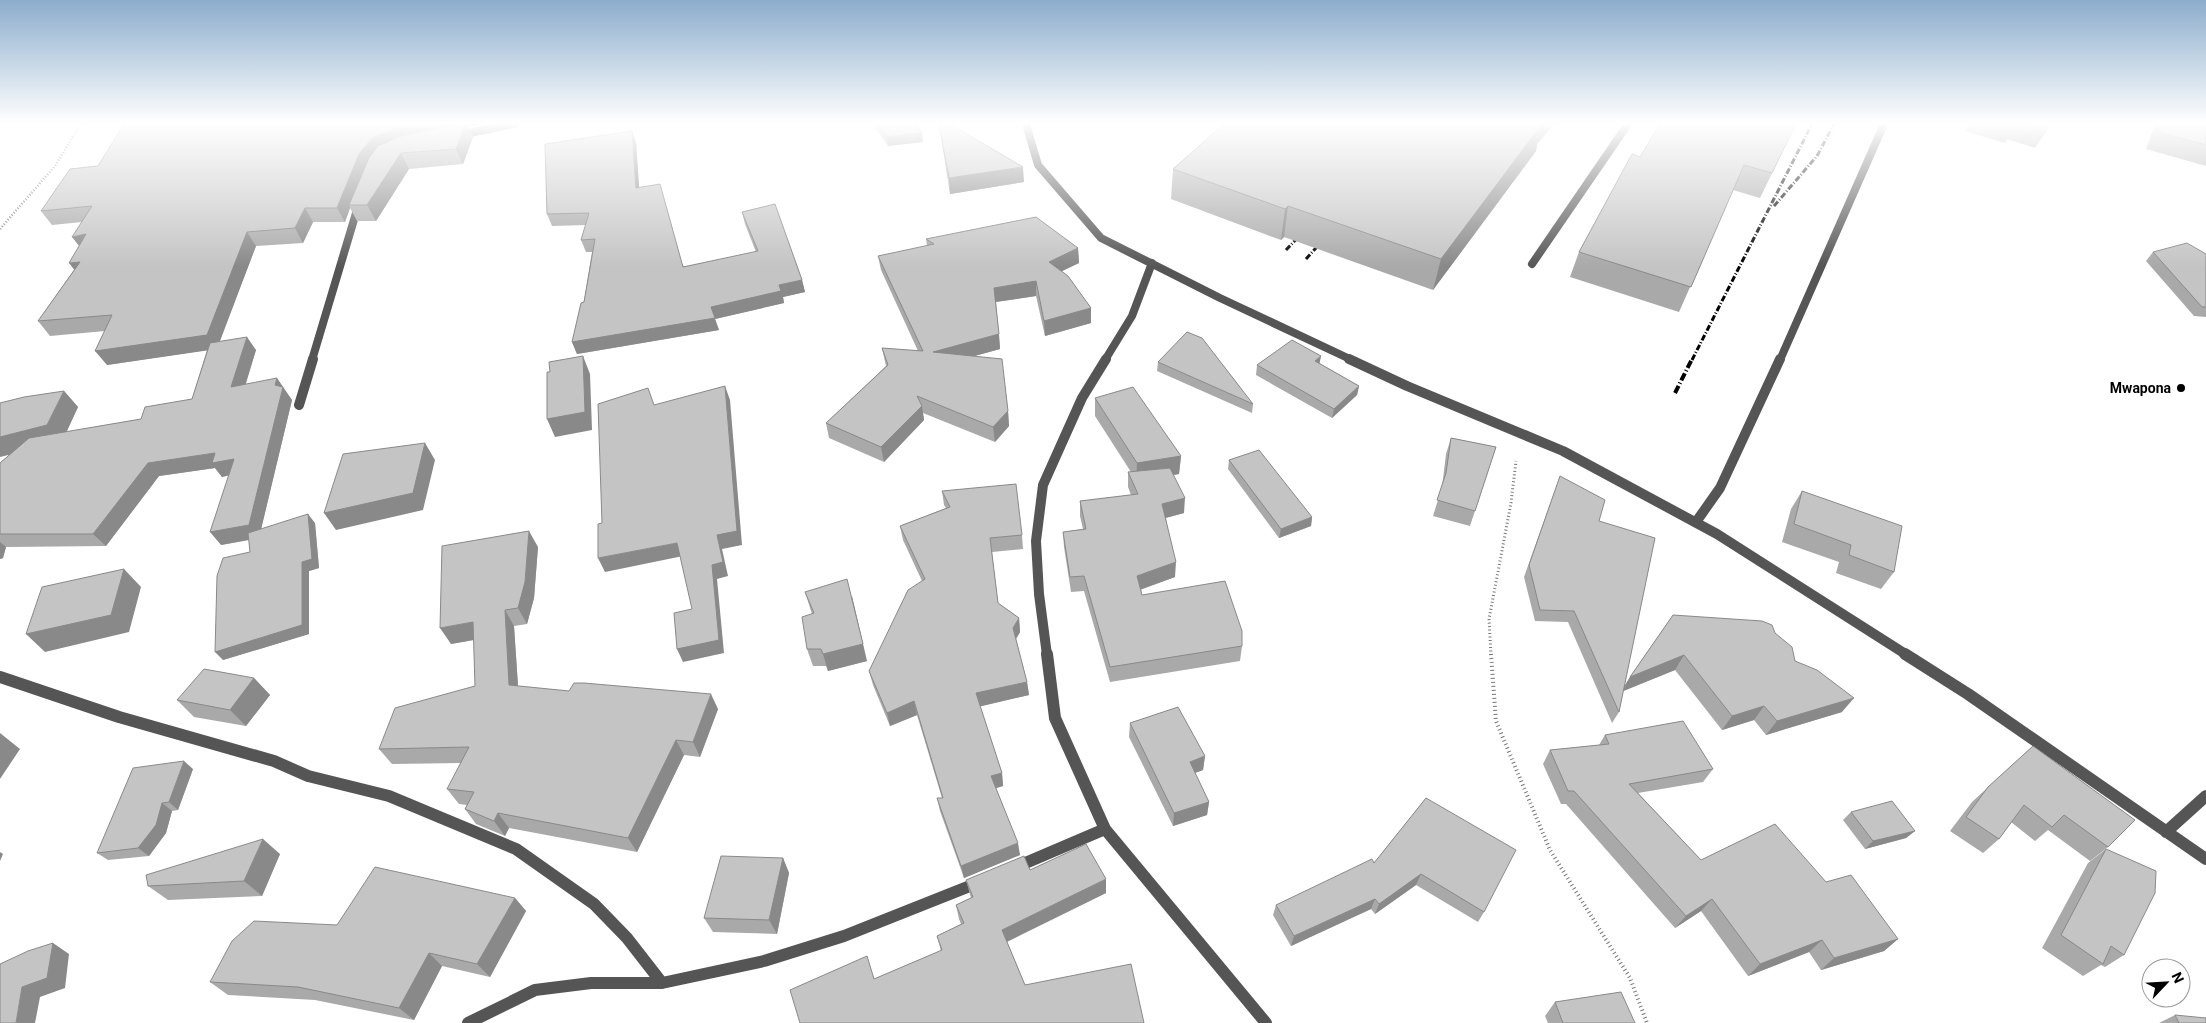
<svg xmlns="http://www.w3.org/2000/svg" width="2206" height="1023" viewBox="0 0 2206 1023" font-family="Roboto,sans-serif">
	<rect width="100%" height="100%" fill="#fff"/>
	<g fill="none" stroke-linecap="round" stroke-linejoin="round">
		<path stroke="#777" stroke-width="2.5" stroke-dasharray="1 2" stroke-linecap="butt" d="M0,229L55,166L81,124"/>
		<path stroke="#777" stroke-width="3" stroke-dasharray="1 2.5" stroke-linecap="butt" d="M1491,655L1489,619L1511,503L1516,461"/>
		<path stroke="#777" stroke-width="4" stroke-dasharray="1 3" stroke-linecap="butt" d="M1491,654L1496,721L1550,850L1630,978L1647,1023"/>
		<path stroke="#555" stroke-width="8" d="M1026,124L1038,165L1101,238L1220,298L1352,360
			M459,135L514,124
			M1532,264L1628,124
			M312,360L359,203
			M1105,360L1132,316L1152,263
			M1780,360L1884,124"/>
		<path stroke="#555" stroke-width="10" d="M1349,359L1407,386L1563,451L1717,534L1907,655
			M299,405L313,359
			M1696,522L1720,488L1780,359
			M1047,655L1039,594L1036,541L1043,485L1082,398L1106,359"/>
		<path stroke="#555" stroke-width="12" d="M1047,654L1055,718L1105,829L1266,1023
			M1905,654L1968,694L2206,859
			M0,677L119,717L274,761L308,776L389,796L516,849L594,904L627,938L662,983
			M2166,832L2206,796
			M1016,867L1105,829
			M468,1023L535,990L591,983H662L764,961L844,936L980,882"/>
		<path stroke="#000" stroke-width="3" stroke-dasharray="6 2 1 2" stroke-linecap="butt" d="M1774,206L1817,156L1834,124
			M1286,250L1305,230
			M1306,259L1325,238
			M1692,360L1812,124"/>
		<path stroke="#000" stroke-width="4" stroke-dasharray="8 2.5 1 2.5" stroke-linecap="butt" d="M1675,393L1692,359"/>
	</g>
	<path fill="#a9a9a9" d="M873,124H916L922,133L923,142L888,146Z
		M939,124H950L1024,182L950,194Z
		M1224,124H1554L1537,144L1536,151L1433,290L1284,237L1281,240L1171,199L1173,169Z
		M1796,124L1760,198L1733,190L1679,312L1570,277L1579,252L1640,157Z
		M1966,124H2049L2046,132L2035,148L2007,139L2005,143L1965,131L1969,124Z
		M2155,124H2206V166L2146,149Z
		M478,125L468,127L473,137L463,164L409,169L376,221H357L350,208L345,222H313L303,243L256,246L219,342L256,350L245,384L282,387L292,400L261,529L315,523L319,568L309,571V634L223,660L250,552L249,540L221,545L229,475L222,477L215,468L159,476L106,546L6,547L3,558L0,559V463L9,455L64,391L78,407L66,432L141,419L192,399L207,350L107,365L105,331L50,336L38,321L74,270L79,246L82,222L52,225L41,211Z
		M636,142L639,188L684,267L756,252L745,224L742,212L802,280L805,292L783,297L784,303L715,319L719,330L577,354L572,342L584,302L592,252H586L581,240L586,225L552,226L547,214Z
		M926,239L1078,248L1079,263L1061,271L1091,308V323L1045,336L1036,296L996,302L1000,349L974,356L1008,411L1009,426L995,442L923,413L924,420L884,462L829,438L826,423L886,366L882,348L918,351L881,270L878,256L927,246Z
		M2153,252L2206,254V317L2194,316L2146,261Z
		M1321,356L1319,363L1359,386L1357,395L1332,418L1256,375L1257,365Z
		M1158,362L1253,404L1252,413L1157,371Z
		M1095,398L1181,456L1179,474L1173,475L1184,513L1166,518L1175,577L1141,589L1142,595L1242,646L1240,661L1110,682L1084,591L1071,592L1064,547L1063,532L1083,529L1080,516V501L1131,495L1128,487V472H1131L1095,416Z
		M1451,438L1496,447L1470,526L1433,516L1442,487L1446,454Z
		M1229,460L1312,517L1311,526L1279,538L1228,469Z
		M1560,476L1599,521L1624,687L1630,677L1673,615L1775,633L1795,661L1842,712L1766,735L1754,720L1722,730L1675,670L1623,691L1619,712L1612,723L1568,622L1535,621L1524,577Z
		M942,491L1022,535L1023,549L992,552L998,603L1019,618L1020,632L1016,639L1027,682L1029,695L980,706L1002,773L1003,786L996,788L1020,855L964,878L940,811L937,798H942L917,715L890,726L873,685L869,671L922,581L903,540L900,526L946,508L944,505Z
		M1802,491L1894,572L1881,589L1836,573L1839,562L1782,542L1791,509Z
		M538,547L534,598L527,624L514,626L518,686L718,709L700,757L684,755L637,852L509,828L505,836L476,824L465,809L467,805L459,804L447,789L461,763L392,764L379,749L475,686L474,640L451,644Z
		M805,592L867,661L828,671L826,666H813L807,649L812,614Z
		M254,678L270,695L246,726L194,717L177,700Z
		M1130,723L1205,756L1203,770L1195,773L1209,802L1207,815L1173,826L1129,737Z
		M1605,735L1713,769L1703,782L1638,793L1701,860L1826,882L1898,939L1884,951L1821,970L1809,952L1748,976L1701,911L1675,928L1566,804H1561L1543,764L1550,750L1599,745Z
		M2033,746L2108,847L2090,861L2048,830L2035,841L2011,822L1999,839L1983,853L1950,831L1972,802Z
		M193,769L178,810L172,811L166,833L149,856L108,860L97,853Z
		M1426,798L1484,912L1478,922L1416,885L1375,914L1371,909L1291,946L1273,915L1276,905L1374,863Z
		M1851,812L1915,831L1906,838L1865,849L1843,820Z
		M2106,849L2124,955L2105,967L2101,965L2083,976L2042,948L2088,863Z
		M280,854L262,896L168,900L148,886Z
		M783,858L789,873L777,934L713,932L704,918Z
		M1030,870L1106,893L1007,942L1025,985L1144,1023L875,979L941,951L937,936L961,924L959,919L956,905L971,898L966,880Z
		M515,898L526,911L490,977L442,966L414,1020L315,1000L228,995L210,982L337,925Z
		M1555,1002L1635,1023H1548L1545,1016Z
		M2175,1015L2206,1023H2159Z"/>
	<path fill="#898989" d="M412,124H478V125L468,127L473,137L463,164L456,149L405,140L349,205L350,208L345,222L337,208L359,154L372,138L399,127Z
		M1541,124H1554L1537,144L1536,151L1433,290L1441,259Z
		M632,131L636,142L640,200L636,188Z
		M922,133L923,142L888,146L887,137Z
		M401,153L409,169L376,221L367,205Z
		M1023,167L1024,182L950,194L949,178Z
		M1288,206L1284,237L1281,240L1285,209Z
		M305,208L313,222L303,243L295,228Z
		M247,232L256,246L217,349L107,365L95,351Z
		M86,234L83,251L72,237Z
		M1078,248L1079,263L1050,277L1049,262Z
		M80,262V277L69,263Z
		M802,280L805,292L783,297L784,303L715,319L719,330L577,354L572,342L711,307L779,285Z
		M1036,281V296L995,302L994,288Z
		M1091,308V323L1045,336L1044,321Z
		M999,334L1000,349L935,367L933,352Z
		M247,337L256,350L241,400L231,387Z
		M583,356L590,374L592,430L555,437L547,419Z
		M1321,356L1319,366L1315,361Z
		M277,378L292,400L259,538L221,545L210,532L275,385Z
		M725,386L730,400L742,545L722,549L728,576L717,579L724,653L683,662L677,649L712,565L717,535Z
		M1359,386L1357,395L1332,418L1334,409Z
		M64,391L78,407L62,442L0,457V437Z
		M922,406L924,420L884,462L881,447Z
		M1008,411L1009,426L995,442L993,427Z
		M425,443L435,460L423,510L336,530L324,513Z
		M215,453L234,459L244,472L222,477L215,468L159,476L106,546L93,534L148,463Z
		M1181,456L1179,474L1136,481L1137,463Z
		M1185,498L1184,513L1161,519L1162,504Z
		M308,514L315,523L319,568L309,571V634L223,660L215,652L302,562Z
		M1312,517L1311,526L1279,538L1281,529Z
		M529,531L538,547L534,598L527,624L518,608Z
		M0,542L6,547L3,558L0,559Z
		M677,543L683,556L605,572L598,558Z
		M1176,562L1175,577L1137,591V576Z
		M124,569L141,587L129,632L45,652L26,634Z
		M852,596L867,661L828,671L823,654Z
		M505,610L514,626L519,701L509,685Z
		M1019,618L1020,632L1014,642L1013,628Z
		M473,622L484,638L451,644L440,628Z
		M1684,655L1675,670L1621,692L1630,677Z
		M254,678L270,695L246,726L230,710Z
		M1027,682L1029,695L978,707L976,693Z
		M711,694L718,709L700,757L693,742Z
		M1854,698L1842,712L1766,735L1777,721Z
		M914,701L917,715L890,726L887,713Z
		M1764,706L1754,720L1722,730L1732,716Z
		M0,733L20,749L0,779Z
		M676,740L684,755L637,852L628,838Z
		M1205,756L1203,770L1189,775L1190,762Z
		M184,761L193,769L178,810L169,802Z
		M1002,773L1003,786L993,789L991,776Z
		M1209,802L1207,815L1173,826L1174,813Z
		M162,803L172,811L166,833L149,856L138,848Z
		M498,813L509,828L505,836L494,821Z
		M1915,831L1906,838L1865,849L1873,841Z
		M263,839L280,854L262,896L244,881Z
		M1018,843L1020,855L964,878L961,866Z
		M0,852L3,854L0,861Z
		M783,858L789,873L777,934L769,920Z
		M1421,874L1416,885L1375,914L1379,904Z
		M1106,879V893L1004,943L1002,930Z
		M515,898L526,911L490,977L477,964Z
		M1375,899L1371,909L1291,946L1294,936Z
		M1712,899L1701,911L1675,928L1686,916Z
		M1898,939L1884,951L1821,970L1834,958Z
		M1822,940L1809,952L1748,976L1760,964Z
		M53,943L69,954L65,988L40,997L35,1023H16L22,987Z
		M429,953L442,966L414,1020L399,1008Z"/>
	<path fill="#c4c4c4" stroke="#898989" d="M124,124H412L399,127L372,138L359,154L337,208H305L295,228L247,232L207,335L95,351L112,315L38,321L80,262L69,263L86,234L72,237L92,206L41,211L70,169L98,166Z
		M458,124H466L456,149L401,153L367,205H349L369,158L378,146L401,136Z
		M878,124H916L922,133L887,137Z
		M939,124H950L1023,167L949,178Z
		M1224,124H1542L1441,259L1288,206L1285,209L1173,169Z
		M1660,124H1796L1772,173L1744,165L1691,287L1579,252L1632,154L1640,157Z
		M2002,124H2016L2014,127Z
		M2017,124H2049L2046,132Z
		M2161,124H2206V145L2158,132Z
		M632,131L636,188L660,184L683,267L758,251L742,212L775,204L802,280L779,285L781,291L711,307L715,318L572,342L581,303L584,302L595,239L581,240L589,213L547,214L545,144Z
		M1036,217L1078,248L1049,262L1068,276L1091,308L1044,321L1036,281L994,288L999,334L933,352L1002,359L1008,411L993,427L917,396L922,406L881,447L826,423L888,365L882,348L923,351L878,256L934,244L926,239Z
		M2187,243L2206,254V307H2202L2153,252Z
		M1187,332L1202,338L1253,404L1158,362Z
		M247,337L231,387L277,378L275,385L283,387L249,525L210,532L234,459L212,463L215,453L148,463L93,534H0V463L29,438L141,419L145,407L192,399L210,343Z
		M1292,340L1321,356L1315,361L1359,386L1334,409L1257,365Z
		M583,356L585,412L547,419V372H550L549,362Z
		M725,386L737,531L717,535L723,562L712,565L719,640L677,649L674,613L692,609L677,543L598,558V524L602,523L598,404L648,388L654,405Z
		M1133,387L1181,456L1137,463L1095,398Z
		M64,391L47,425L0,437V403L24,397Z
		M1451,438L1496,447L1475,511L1437,500L1446,473Z
		M425,443L413,493L324,513L343,454Z
		M1259,450L1312,517L1281,529L1229,460Z
		M1170,468L1185,498L1162,504L1176,562L1137,576L1142,595L1225,581L1242,631V646L1110,667L1084,576L1070,577L1063,532L1086,529L1080,501L1138,494L1128,472Z
		M1560,476L1605,500L1599,521L1655,538L1619,712L1574,611L1540,610L1529,565Z
		M1016,484L1022,535L990,538L998,603L1019,618L1013,628L1027,682L976,693L1002,773L991,776L1018,843L961,866L937,798H943L914,701L887,713L869,671L908,590L925,579L900,526L950,507L942,491Z
		M1802,491L1902,526L1894,572L1849,555L1851,545L1794,524Z
		M308,514L312,559L302,562V625L215,652L217,576L223,558L250,552L248,533Z
		M529,531L525,582L518,608L505,610L509,685L569,691L574,683H584L711,694L693,742L676,740L628,838L498,813L494,821L465,809L474,792L447,789L469,747L379,749L395,708L475,686L473,622L440,628L442,546Z
		M124,569L111,615L26,634L42,587Z
		M847,579L863,644L823,654L821,649H807L802,617L814,613L805,592Z
		M1673,615L1762,621L1772,625L1775,633L1792,647L1795,661L1817,670L1854,698L1777,721L1764,706L1732,716L1684,655L1630,677Z
		M204,669L254,678L230,710L177,700Z
		M1178,707L1205,756L1190,762L1209,802L1174,813L1130,723Z
		M1683,721L1713,769L1629,784L1701,860L1775,824L1826,882L1851,875L1898,939L1834,958L1822,940L1760,964L1712,899L1686,916L1574,791H1568L1550,750L1609,744L1605,735Z
		M2033,746L2135,820L2108,847L2064,815L2052,827L2024,805L1999,839L1966,817L1988,787Z
		M184,761L169,802L162,803L156,825L138,848L97,853L133,768Z
		M1426,798L1516,850L1484,912L1421,874L1379,904L1375,899L1294,936L1276,905L1372,859L1374,863Z
		M1892,801L1915,831L1873,841L1851,812Z
		M263,839L244,881L148,886L146,875Z
		M1086,844L1106,879L1002,930L1025,985L1131,964L1144,1023H800L790,990L867,956L874,979L942,950L937,936L964,923L956,905L973,897L966,880L1024,856L1030,870Z
		M2106,849L2156,871L2155,893L2124,955L2111,946L2103,964L2061,935Z
		M721,856L783,858L769,920L704,918Z
		M375,867L515,898L477,964L429,953L399,1008L298,987L210,982L232,941L254,921L337,925Z
		M53,943L47,978L22,987L16,1023H0V964L28,951Z
		M1621,992L1635,1023H1563L1555,1002Z
		M2175,1015L2206,1018V1023H2179Z"/>
	<linearGradient id="sky" x2="0" y2="1"><stop stop-color="#8cadcc"/><stop offset="0.46" stop-color="#fff"/><stop offset="1" stop-color="#fff" stop-opacity="0"/></linearGradient>
	<rect width="2206" height="267" fill="url(#sky)"/>
	<circle fill="#000" stroke="#fff" stroke-width="2" cx="2181" cy="388" r="5"/>
	<g text-anchor="middle" stroke-width="4.5" stroke-linejoin="round" paint-order="stroke">
		<g font-size="14" font-weight="bold" fill="#000" stroke="#fff" text-anchor="end">
			<text x="2171" y="393">Mwapona</text>
		</g>
	</g>
	<g transform="translate(2166 983) rotate(65)"><circle r="24" fill="#ffffff" stroke="#999999"/>
	<path d="M0-4L9 19L0 12L-9 19Z" fill="#000000"/>
	<text y="-8" font-size="14" font-weight="bold" text-anchor="middle" fill="#000000">N</text>
	</g>
</svg>
